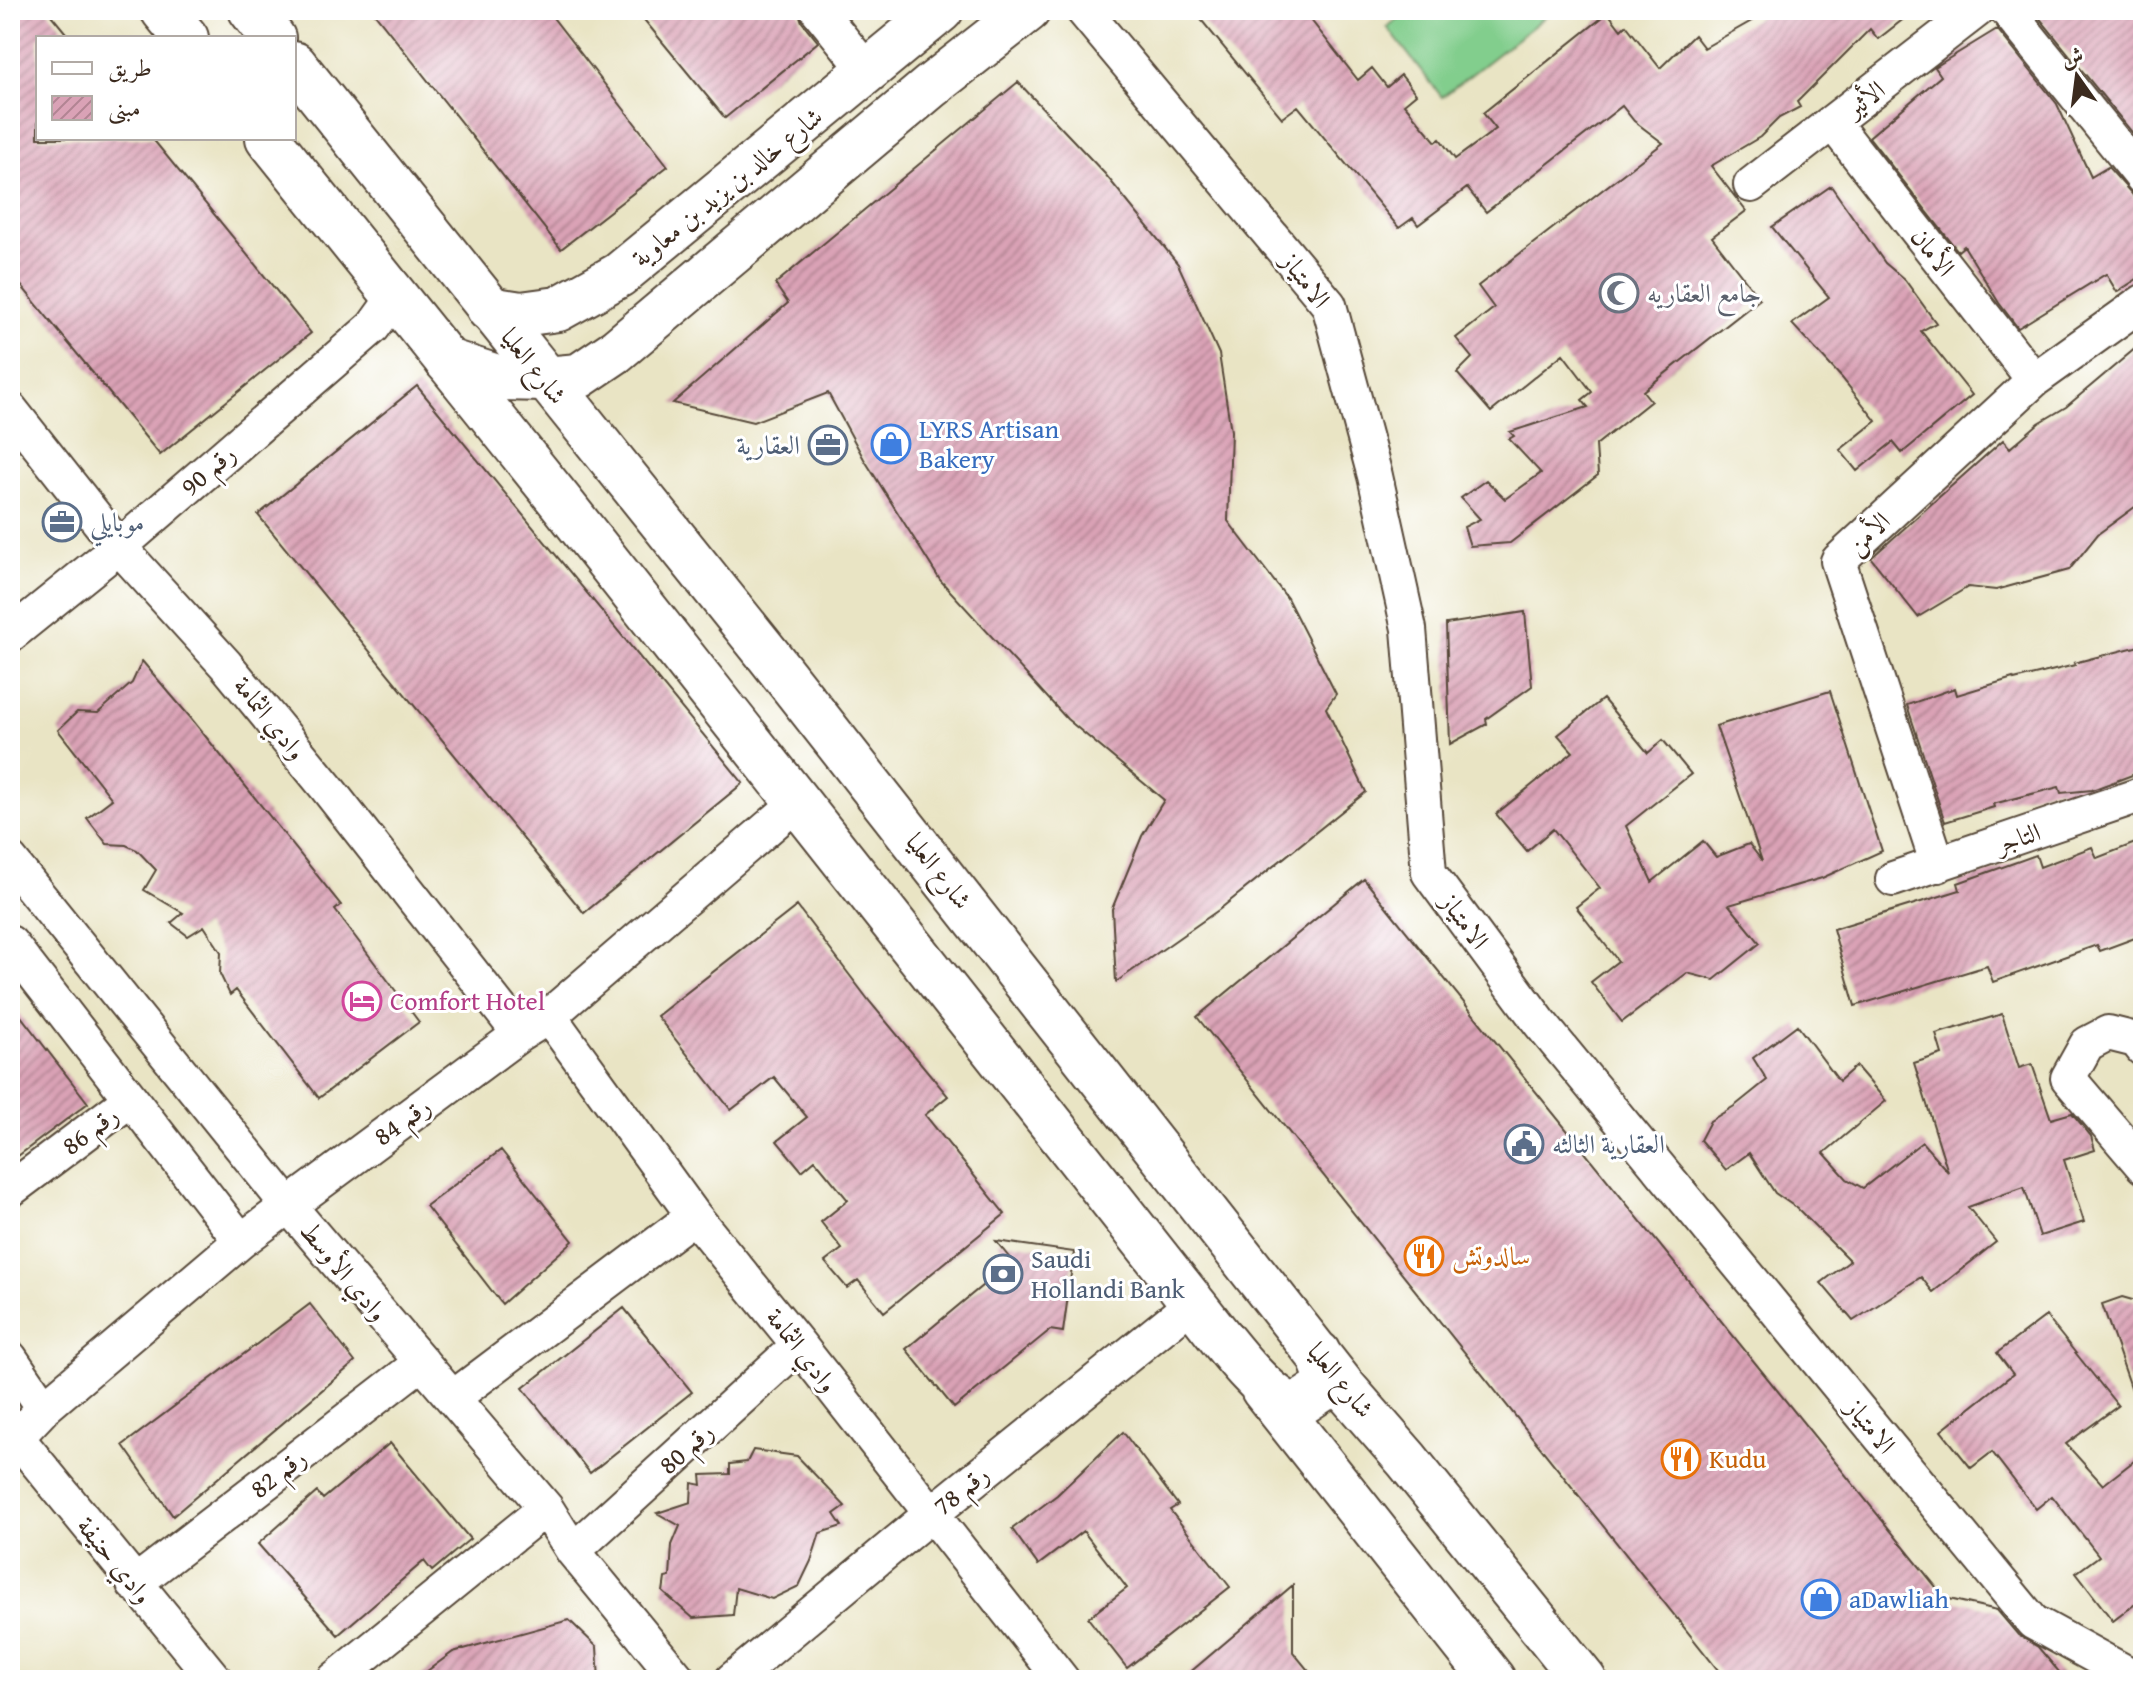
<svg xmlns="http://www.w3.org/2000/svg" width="2153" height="1690" viewBox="0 0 2153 1690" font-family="'Gentium Book Plus',Amiri,serif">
	<defs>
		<pattern id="building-hatch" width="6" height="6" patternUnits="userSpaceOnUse" patternTransform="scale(2)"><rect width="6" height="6" fill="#daa2b6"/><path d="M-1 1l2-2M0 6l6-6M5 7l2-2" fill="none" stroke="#b28493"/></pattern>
	</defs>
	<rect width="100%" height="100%" fill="#fff"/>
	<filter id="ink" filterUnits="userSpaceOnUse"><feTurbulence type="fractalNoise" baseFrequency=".0125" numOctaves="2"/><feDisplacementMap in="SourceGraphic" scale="16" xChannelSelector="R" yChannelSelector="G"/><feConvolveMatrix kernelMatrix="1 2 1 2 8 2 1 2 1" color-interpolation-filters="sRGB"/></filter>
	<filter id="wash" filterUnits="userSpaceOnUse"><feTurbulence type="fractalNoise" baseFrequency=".006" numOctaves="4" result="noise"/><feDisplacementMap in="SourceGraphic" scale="32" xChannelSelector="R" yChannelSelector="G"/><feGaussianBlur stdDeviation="1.8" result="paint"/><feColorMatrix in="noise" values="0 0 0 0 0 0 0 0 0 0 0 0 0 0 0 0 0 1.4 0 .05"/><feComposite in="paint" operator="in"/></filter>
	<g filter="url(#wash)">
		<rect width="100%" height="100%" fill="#e9e4c4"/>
		<path fill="#82ce8d" stroke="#5e7c56" stroke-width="2" d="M1410,10H1554L1442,97L1387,27Z"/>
		<g id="blocks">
			<path fill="url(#building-hatch)" d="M10,10H47L70,38H38V138H152L311,333L160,455L10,272Z
				M372,10H547L668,166L561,249Z
				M636,10H798L802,22L818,42L725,118Z
				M1193,10H1303L1358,80L1372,68L1387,87L1401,75L1416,94L1404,104L1436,142L1440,139L1455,159L1496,129L1483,113L1608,13L1621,30L1626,25L1660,68L1694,35L1704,48L1771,10H1915L1878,39L1870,29L1797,102L1800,107L1779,118L1760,137L1711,166L1746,211L1712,237L1760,299L1643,391L1651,401L1596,445L1598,475L1510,543L1470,546L1464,527L1480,519L1461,498L1486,480L1505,499L1541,473L1509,439L1514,436L1510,432L1588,407L1582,400L1592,392L1563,354L1491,412L1457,373L1472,358L1456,338L1494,308L1478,286L1663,143L1634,121L1622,106L1486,212L1467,188L1418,225L1413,218L1399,228L1298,106L1282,118Z
				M2033,10H2143V146Z
				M1997,29L2057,104L2091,177L2108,167L2132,194L2143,212V275L2117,292L2106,274L2018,328L1999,303L1964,246L1958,251L1869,137L1941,76L1935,67Z
				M1018,82L1105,174L1178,264L1219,354L1231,431L1228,521L1287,598L1336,694L1326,708L1366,792L1220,909L1116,982L1112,909L1142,836L1164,800L1067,719L940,580L864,459L828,393L753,422L673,403L788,303L775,284Z
				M1831,186L1885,263L1905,280L1936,323L1921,331L1972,395L1902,453L1893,442L1857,471L1840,450L1876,421L1842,378L1792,324L1829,297L1772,227Z
				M2143,342V501L2098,534L2069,570L1996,590L1968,587L1918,617L1871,558L2003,440L2010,448L2039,423L2066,407Z
				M417,386L743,783L584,913L258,515Z
				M1525,612L1532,686L1486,719L1487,724L1450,744L1446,624Z
				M2143,645V771L2092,790L2061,793L2059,787L1993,804L1994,807L1945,822L1907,705L1955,688L1957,695L2013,678L2014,680L2075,665L2074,663Z
				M142,661L190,717L341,905L335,910L419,1022L319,1098L236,990L230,995L220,974L221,952L204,926L188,936L171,923L183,913L144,890L156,870L137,850L126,845L107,844L87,818L112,799L58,730L77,712L98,713L132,683Z
				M1830,691L1882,851L1822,878L1729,905L1760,943L1714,980L1687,973L1622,1022L1591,982L1618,961L1576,907L1600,888L1553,829L1527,851L1496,814L1573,752L1558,735L1603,699L1648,753L1663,740L1691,774L1626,826L1652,882L1703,841L1716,857L1749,844L1762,861L1716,726Z
				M2143,840V935L2100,951L2097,945L1993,982L1987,966L1855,1006L1833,929L1960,890L1958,883L2036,855L2040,867L2092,847L2097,858Z
				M1364,879L1945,1598L1997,1610L2018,1635L2038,1647L2066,1680H1726L1197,1017Z
				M797,906L870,1002L948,1096L925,1115L1005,1214L884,1312L858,1280L847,1288L825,1262L842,1249L821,1222L848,1200L815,1160L802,1171L777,1141L807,1117L774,1077L731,1110L657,1016Z
				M10,1002L88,1103L10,1162Z
				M2002,1014L2019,1068L2032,1064L2051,1119L2072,1113L2091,1136L2095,1150L2064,1160L2084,1222L2040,1236L2024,1187L1968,1207L1996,1242L1933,1292L1921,1277L1853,1321L1821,1283L1850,1261L1798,1209L1775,1193L1749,1153L1726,1170L1700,1140L1710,1121L1736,1105L1767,1080L1753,1058L1797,1025L1839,1081L1856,1066L1886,1101L1824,1153L1847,1179L1863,1188L1922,1142L1948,1172L1914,1063L1942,1054L1936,1034Z
				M501,1150L573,1241L502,1304L426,1206Z
				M996,1241L1074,1252L1063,1332L1050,1330L954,1408L906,1349L1012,1261Z
				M2122,1297L2143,1303V1409L2139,1410L2102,1304Z
				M310,1304L355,1362L173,1516L123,1445Z
				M624,1308L692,1392L590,1473L523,1388Z
				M2046,1316L2118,1406L2066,1444L2103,1485L2143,1454V1598L2113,1621L2076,1573L2099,1556L2052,1496L2036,1509L1992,1452L1971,1468L1941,1431L2013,1374L1997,1353Z
				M1123,1432L1178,1505L1170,1510L1230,1587L1127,1668L1088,1618L1127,1588L1083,1531L1038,1565L1012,1529L1057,1495Z
				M390,1443L470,1539L432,1571L424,1561L338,1635L258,1544L317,1492L323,1499Z
				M753,1450L797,1456L845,1506L834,1514L842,1526L820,1533L811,1561L799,1586L772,1599L736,1588L733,1615L693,1618L663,1592L665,1578L670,1577L672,1545L680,1526L657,1513L691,1502L692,1483L702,1485L701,1475L730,1474V1464L747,1462Z
				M1293,1585V1652L1316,1680H1181Z
				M569,1620L597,1647L599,1680H415L453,1652Z"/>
		</g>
	</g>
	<g filter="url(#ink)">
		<use href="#blocks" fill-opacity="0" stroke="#554637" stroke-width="2"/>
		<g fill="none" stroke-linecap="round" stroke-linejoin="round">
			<defs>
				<path id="street" d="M818,10L868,72
					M1083,10L1329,305L1375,476L1409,629L1429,873L1540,1023L2033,1622L2139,1680
					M2007,10L2143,178
					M1833,123L2034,380
					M1751,185L1977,10
					M10,409L119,547L226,665L327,788L520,1034
					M10,635L119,547L373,327L396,295
					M10,860L288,1205L546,1508L573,1551L679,1680
					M1938,865L1838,561L2034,380L2143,302
					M1893,879L2143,794
					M10,943L241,1241
					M549,1016L694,1216L799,1345L1062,1680
					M2143,1049L2136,1040L2108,1033L2087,1044L2068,1078L2143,1166
					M10,1190L131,1099
					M10,1358L44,1408
					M454,1397L694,1216
					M17,1438L215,1680
					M10,1444L44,1408L241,1241L520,1034L549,1016L798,802
					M573,1551L799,1345
					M134,1584L422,1362
					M334,1680L546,1508
					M732,1680L930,1515L1193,1303"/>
				<path id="secondary" d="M489,309L521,314L558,309L619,275L941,10
					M447,361L500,378L545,379L579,376L616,351L930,87L1028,10"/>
				<path id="primary" d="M163,10L186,38
					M251,10L273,38
					M294,64L769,656L1346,1390L1407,1460L1584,1680
					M268,138L560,501L1193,1303C1217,1332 1260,1395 1295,1407L1324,1388L1326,1374L1318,1353
					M1263,1389L1493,1680"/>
			</defs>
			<use href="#street" stroke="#554637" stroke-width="38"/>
			<use href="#secondary" stroke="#554637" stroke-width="48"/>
			<use href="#primary" stroke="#554637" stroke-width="48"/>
			<use href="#street" stroke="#fff" stroke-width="34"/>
			<use href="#secondary" stroke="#fff" stroke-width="44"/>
			<use href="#primary" stroke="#fff" stroke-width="44"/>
		</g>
	</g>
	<defs>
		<symbol id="mosque-ring" viewBox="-11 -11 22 22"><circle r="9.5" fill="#fff" stroke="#6b7280" stroke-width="1.5"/><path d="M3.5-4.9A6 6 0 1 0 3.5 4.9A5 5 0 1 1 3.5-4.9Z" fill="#6b7280"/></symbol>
		<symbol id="shop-ring" viewBox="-11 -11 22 22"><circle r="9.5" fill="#fff" stroke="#3f7fe0" stroke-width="1.5"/><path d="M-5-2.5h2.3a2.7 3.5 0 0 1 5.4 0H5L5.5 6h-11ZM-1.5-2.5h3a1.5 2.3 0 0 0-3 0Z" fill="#3f7fe0"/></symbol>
		<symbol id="office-ring" viewBox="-11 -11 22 22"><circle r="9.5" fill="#fff" stroke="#5c6f8a" stroke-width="1.5"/><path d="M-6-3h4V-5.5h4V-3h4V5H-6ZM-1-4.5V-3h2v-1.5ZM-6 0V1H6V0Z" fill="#5c6f8a"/></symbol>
		<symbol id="hotel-ring" viewBox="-11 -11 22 22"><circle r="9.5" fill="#fff" stroke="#d1479c" stroke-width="1.5"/><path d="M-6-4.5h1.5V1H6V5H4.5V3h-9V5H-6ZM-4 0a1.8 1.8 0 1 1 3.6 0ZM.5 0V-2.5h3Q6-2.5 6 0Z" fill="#d1479c"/></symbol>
		<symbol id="civic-ring" viewBox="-11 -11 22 22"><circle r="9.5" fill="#fff" stroke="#5c6f8a" stroke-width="1.5"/><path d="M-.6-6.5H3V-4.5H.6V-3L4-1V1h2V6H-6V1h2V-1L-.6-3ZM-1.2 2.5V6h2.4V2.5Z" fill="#5c6f8a"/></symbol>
		<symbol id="restaurant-ring" viewBox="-11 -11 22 22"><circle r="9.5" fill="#fff" stroke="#e8710a" stroke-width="1.5"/><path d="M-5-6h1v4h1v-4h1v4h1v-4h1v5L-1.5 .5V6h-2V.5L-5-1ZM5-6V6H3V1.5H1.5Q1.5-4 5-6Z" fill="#e8710a"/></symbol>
		<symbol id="bank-ring" viewBox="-11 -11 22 22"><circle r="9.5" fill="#fff" stroke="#5c6f8a" stroke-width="1.5"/><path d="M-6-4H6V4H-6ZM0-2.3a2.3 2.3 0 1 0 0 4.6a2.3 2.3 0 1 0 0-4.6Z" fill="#5c6f8a"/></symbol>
	</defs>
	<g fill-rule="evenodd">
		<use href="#mosque-ring" x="1597" y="271" width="44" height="44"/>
		<use href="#shop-ring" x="869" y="422" width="44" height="44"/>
		<use href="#office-ring" x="806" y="423" width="44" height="44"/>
		<use href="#office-ring" x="40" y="500" width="44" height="44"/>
		<use href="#hotel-ring" x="340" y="979" width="44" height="44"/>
		<use href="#civic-ring" x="1502" y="1122" width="44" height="44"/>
		<use href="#restaurant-ring" x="1402" y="1234" width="44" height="44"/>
		<use href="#bank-ring" x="981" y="1252" width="44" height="44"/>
		<use href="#restaurant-ring" x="1659" y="1437" width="44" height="44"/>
		<use href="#shop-ring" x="1799" y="1577" width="44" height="44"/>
	</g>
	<g text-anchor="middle" stroke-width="6" stroke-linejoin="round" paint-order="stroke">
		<g font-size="26" fill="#3b2a1e" stroke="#fff">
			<text transform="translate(1865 99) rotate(-38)" y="9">الأثير</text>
			<text transform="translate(727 187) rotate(-39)" y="9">شارع خالد بن يزيد بن معاوية</text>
			<text transform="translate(1933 252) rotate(52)" y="9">الأمان</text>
			<text transform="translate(1306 280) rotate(53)" y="9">الامتياز</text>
			<text transform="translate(534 366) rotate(52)" y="9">شارع العليا</text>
			<text transform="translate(208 470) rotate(-41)" y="9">رقم 90</text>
			<text transform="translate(1868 533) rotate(-43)" y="9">الأمن</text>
			<text transform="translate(270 718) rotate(51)" y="9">وادي الثمامة</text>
			<text transform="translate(2018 838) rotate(-19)" y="9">التاجر</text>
			<text transform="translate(939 871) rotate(52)" y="9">شارع العليا</text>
			<text transform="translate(1465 921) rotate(54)" y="9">الامتياز</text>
			<text transform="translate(402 1121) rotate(-36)" y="9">رقم 84</text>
			<text transform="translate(90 1130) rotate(-37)" y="9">رقم 86</text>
			<text transform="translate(344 1271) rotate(50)" y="9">وادي الأوسط</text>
			<text transform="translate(802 1350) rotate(52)" y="9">وادي الثمامة</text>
			<text transform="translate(1341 1380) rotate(51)" y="9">شارع العليا</text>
			<text transform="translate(1871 1426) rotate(51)" y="9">الامتياز</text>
			<text transform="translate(686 1448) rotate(-42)" y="9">رقم 80</text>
			<text transform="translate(278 1473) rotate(-38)" y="9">رقم 82</text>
			<text transform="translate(961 1490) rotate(-39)" y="9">رقم 78</text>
			<text transform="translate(115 1560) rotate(51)" y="9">وادي حنيفة</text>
		</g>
		<g font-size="26" fill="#5b616d" stroke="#fff" text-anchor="start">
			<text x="1647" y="302">جامع العقاريه</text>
		</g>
		<g font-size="26" fill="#366cbe" stroke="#fff" text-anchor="start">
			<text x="919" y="438">LYRS Artisan<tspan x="919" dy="30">Bakery</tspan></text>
			<text x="1849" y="1608">aDawliah</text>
		</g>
		<g font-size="26" fill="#4e5e75" stroke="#fff" text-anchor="start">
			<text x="800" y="454" text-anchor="end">العقارية</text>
			<text x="90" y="531">موبايلي</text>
			<text x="1552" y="1153">العقارية الثالثه</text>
			<text x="1031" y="1268">Saudi<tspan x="1031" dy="30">Hollandi Bank</tspan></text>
		</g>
		<g font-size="26" fill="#b23c85" stroke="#fff" text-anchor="start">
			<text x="390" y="1010">Comfort Hotel</text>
		</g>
		<g font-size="26" fill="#c56008" stroke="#fff" text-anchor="start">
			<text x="1452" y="1265">سالدوتش</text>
			<text x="1709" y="1468">Kudu</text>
		</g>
	</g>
	<rect width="2153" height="1690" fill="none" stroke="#fff" stroke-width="40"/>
	<rect x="36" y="36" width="260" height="104" fill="#ffffff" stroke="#b1aaa5" stroke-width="2"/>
	<rect x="52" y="62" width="40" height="12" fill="#ffffff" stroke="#b1aaa5" stroke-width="2"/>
	<text x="108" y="76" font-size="24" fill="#3b2a1e">طريق</text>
	<rect x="52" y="96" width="40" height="24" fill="url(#building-hatch)" stroke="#b1aaa5" stroke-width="2"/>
	<text x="108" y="116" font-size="24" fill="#3b2a1e">مبنى</text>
	<g transform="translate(2077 76) rotate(346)" stroke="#ffffff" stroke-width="6" paint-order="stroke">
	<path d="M0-6L14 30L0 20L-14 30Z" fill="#3b2a1e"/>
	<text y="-12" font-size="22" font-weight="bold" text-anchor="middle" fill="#3b2a1e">ش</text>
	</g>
</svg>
